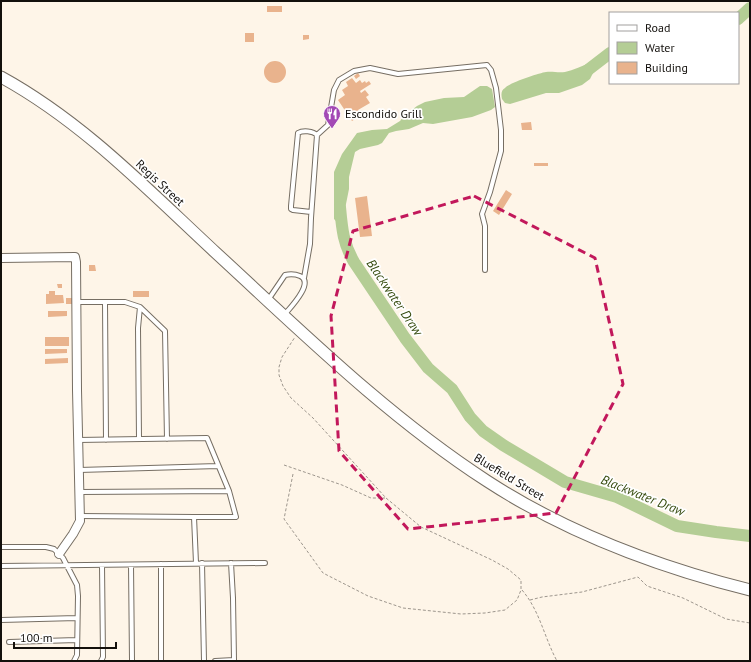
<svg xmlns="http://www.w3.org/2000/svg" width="751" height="662" viewBox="0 0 751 662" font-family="'PT Sans',sans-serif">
	<rect width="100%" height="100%" fill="#fef5e8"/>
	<path fill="#b4cd95" d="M591,62L596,63L597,65L590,79L582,85L559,93H546L510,104L505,103L502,99C501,95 501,90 505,88C509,83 539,73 546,72C552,71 558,73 565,72C573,70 583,66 591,62Z
		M480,86H487L492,89L495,107L491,110L472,117L433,124L423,123L409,129L396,131L389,133L382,143L378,145L360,149L355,152L349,177V189L344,214L345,220L341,223L337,222L334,219V172L342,154L357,133L372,130L387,129L400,121L404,116L417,106L425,102L444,98L464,97Z"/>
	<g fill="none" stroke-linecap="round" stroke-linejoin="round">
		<path stroke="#b4cd95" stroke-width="12" d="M738,19L750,8
			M584,73L610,53
			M340,207C342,229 343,243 354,262L405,338L428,368L452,389L470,417L483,431L503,445L565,482L617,497L677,526L716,532L750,536"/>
	</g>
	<path fill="#e9b38d" d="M267,6H282V12H267Z
		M245,33H254V42H245Z
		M303,35H309V39L303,40Z
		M264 72a11 11 0 1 1 22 0a11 11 0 1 1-22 0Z
		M358,73L360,76L356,79L354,76Z
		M352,78L356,83L360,80L362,83L365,81L366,83L369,81L371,84L360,91L361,93L365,90L369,95L366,97L370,103L358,110L361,115L352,121L338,100L345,95L342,90L348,86L346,82Z
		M531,122L532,130H522L521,123Z
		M534,163H548V166H534Z
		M506,190L512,194L499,215L493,211Z
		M367,196L372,236L360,237L355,198Z
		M89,265H95L96,271H89Z
		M57,284H62V288H58Z
		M49,291H55V295H63L64,303L46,304V294H49Z
		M133,291H149V297H133Z
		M66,298H73V304H66Z
		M48,311H67V316L48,317Z
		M45,337H69V346H45Z
		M45,349H67V353L45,354Z
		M68,358V363L45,364V359Z"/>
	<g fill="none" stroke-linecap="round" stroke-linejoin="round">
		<defs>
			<path id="lane" d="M317,135L328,125L334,90L339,80L354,71L370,68L398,74L487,65L491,70L496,88L501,130V151L490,192L482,214L485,226V270
				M304,278L310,244L311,218L317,135C313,131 303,130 298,133L291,206V209L293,210L311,212
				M268,300L285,275C290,274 295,274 300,276C315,282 290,308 285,314
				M77,302H125L140,307
				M105,302L106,440
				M139,439L138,328L140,307L165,331L167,439
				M78,440L207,438L229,491
				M79,470L218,466
				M80,492L229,491L236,517H194
				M80,516L194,517L196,563
				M1,547H46L54,549L63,558L77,585L78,596L77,655L74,661
				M202,563L204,661
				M131,565L132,661
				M1,566L265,563
				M1,620L77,618
				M9,642L77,640
				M101,661L103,657L102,565
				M161,661V564
				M215,661L234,660L233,598L231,563"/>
			<path id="street" d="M1,258L75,257L76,262L77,390L80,521L73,534L59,554"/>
			<path id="secondary" d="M1,77C83,122 147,189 215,252C302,332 387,416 487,481C567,533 658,567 750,590"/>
		</defs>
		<use href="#lane" stroke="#766e63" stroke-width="6"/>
		<use href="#street" stroke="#766e63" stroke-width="10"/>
		<use href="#secondary" stroke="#766e63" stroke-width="13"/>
		<path stroke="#9d968d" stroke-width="1" stroke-dasharray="3 2" stroke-linecap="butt" d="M284,465L342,485L371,498H385
			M293,474L284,519L323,573L368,596L403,608L461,614L485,613L505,610L517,600L521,590V580L508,569L492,560L421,527L386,498L313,418L291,398L283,386L279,375V367L282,357L295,337
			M522,590C540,611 544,637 557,661
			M530,600L542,597L582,592L638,577L647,586L683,598L726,619L750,623"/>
		<use href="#lane" stroke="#fff" stroke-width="4"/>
		<use href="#street" stroke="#fff" stroke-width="8"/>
		<use href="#secondary" stroke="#fff" stroke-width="11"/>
	</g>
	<path fill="none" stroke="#c2185b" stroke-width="3" stroke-dasharray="8 5" stroke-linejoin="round" d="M474,196L595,258L623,384L556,513L408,529L339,451L331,316L353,231Z"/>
	<defs>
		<symbol id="restaurant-pin" viewBox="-11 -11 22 30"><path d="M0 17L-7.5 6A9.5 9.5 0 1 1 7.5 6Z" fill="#a349b5" stroke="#fff"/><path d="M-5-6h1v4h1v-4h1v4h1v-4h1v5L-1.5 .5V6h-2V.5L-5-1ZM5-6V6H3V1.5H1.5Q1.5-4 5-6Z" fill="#fff"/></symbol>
	</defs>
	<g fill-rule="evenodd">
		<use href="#restaurant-pin" x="322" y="104" width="20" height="27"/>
	</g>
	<g text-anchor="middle" stroke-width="3.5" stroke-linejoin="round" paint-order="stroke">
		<g font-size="12" fill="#13100c" stroke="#fff" text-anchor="start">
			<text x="345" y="118">Escondido Grill</text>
		</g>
		<g font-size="12" fill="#13100c" stroke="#fff">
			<text transform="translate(160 183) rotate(43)" y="4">Regis Street</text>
			<text transform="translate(509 477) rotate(31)" y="4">Bluefield Street</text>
		</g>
		<g font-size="13" font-style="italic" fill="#354a0d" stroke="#fff">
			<text transform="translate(395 297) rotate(56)" y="5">Blackwater Draw</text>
			<text transform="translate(643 495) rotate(22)" y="5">Blackwater Draw</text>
		</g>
	</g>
	<rect width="751" height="662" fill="none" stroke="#13100c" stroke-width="4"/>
	<rect x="609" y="12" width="130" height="72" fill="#ffffff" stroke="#a19f9e"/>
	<rect x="617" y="25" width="20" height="6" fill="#ffffff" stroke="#a19f9e"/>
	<text x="645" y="32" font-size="12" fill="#13100c">Road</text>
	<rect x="617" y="42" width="20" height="12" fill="#b4cd95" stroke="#a19f9e"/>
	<text x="645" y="52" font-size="12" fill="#13100c">Water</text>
	<rect x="617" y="62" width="20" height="12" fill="#e9b38d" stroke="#a19f9e"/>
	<text x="645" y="72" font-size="12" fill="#13100c">Building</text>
	<path d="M14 642v6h102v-6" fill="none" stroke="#13100c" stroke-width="2"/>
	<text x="20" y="642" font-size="12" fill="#13100c" stroke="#ffffff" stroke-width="3" paint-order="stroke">100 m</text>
</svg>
